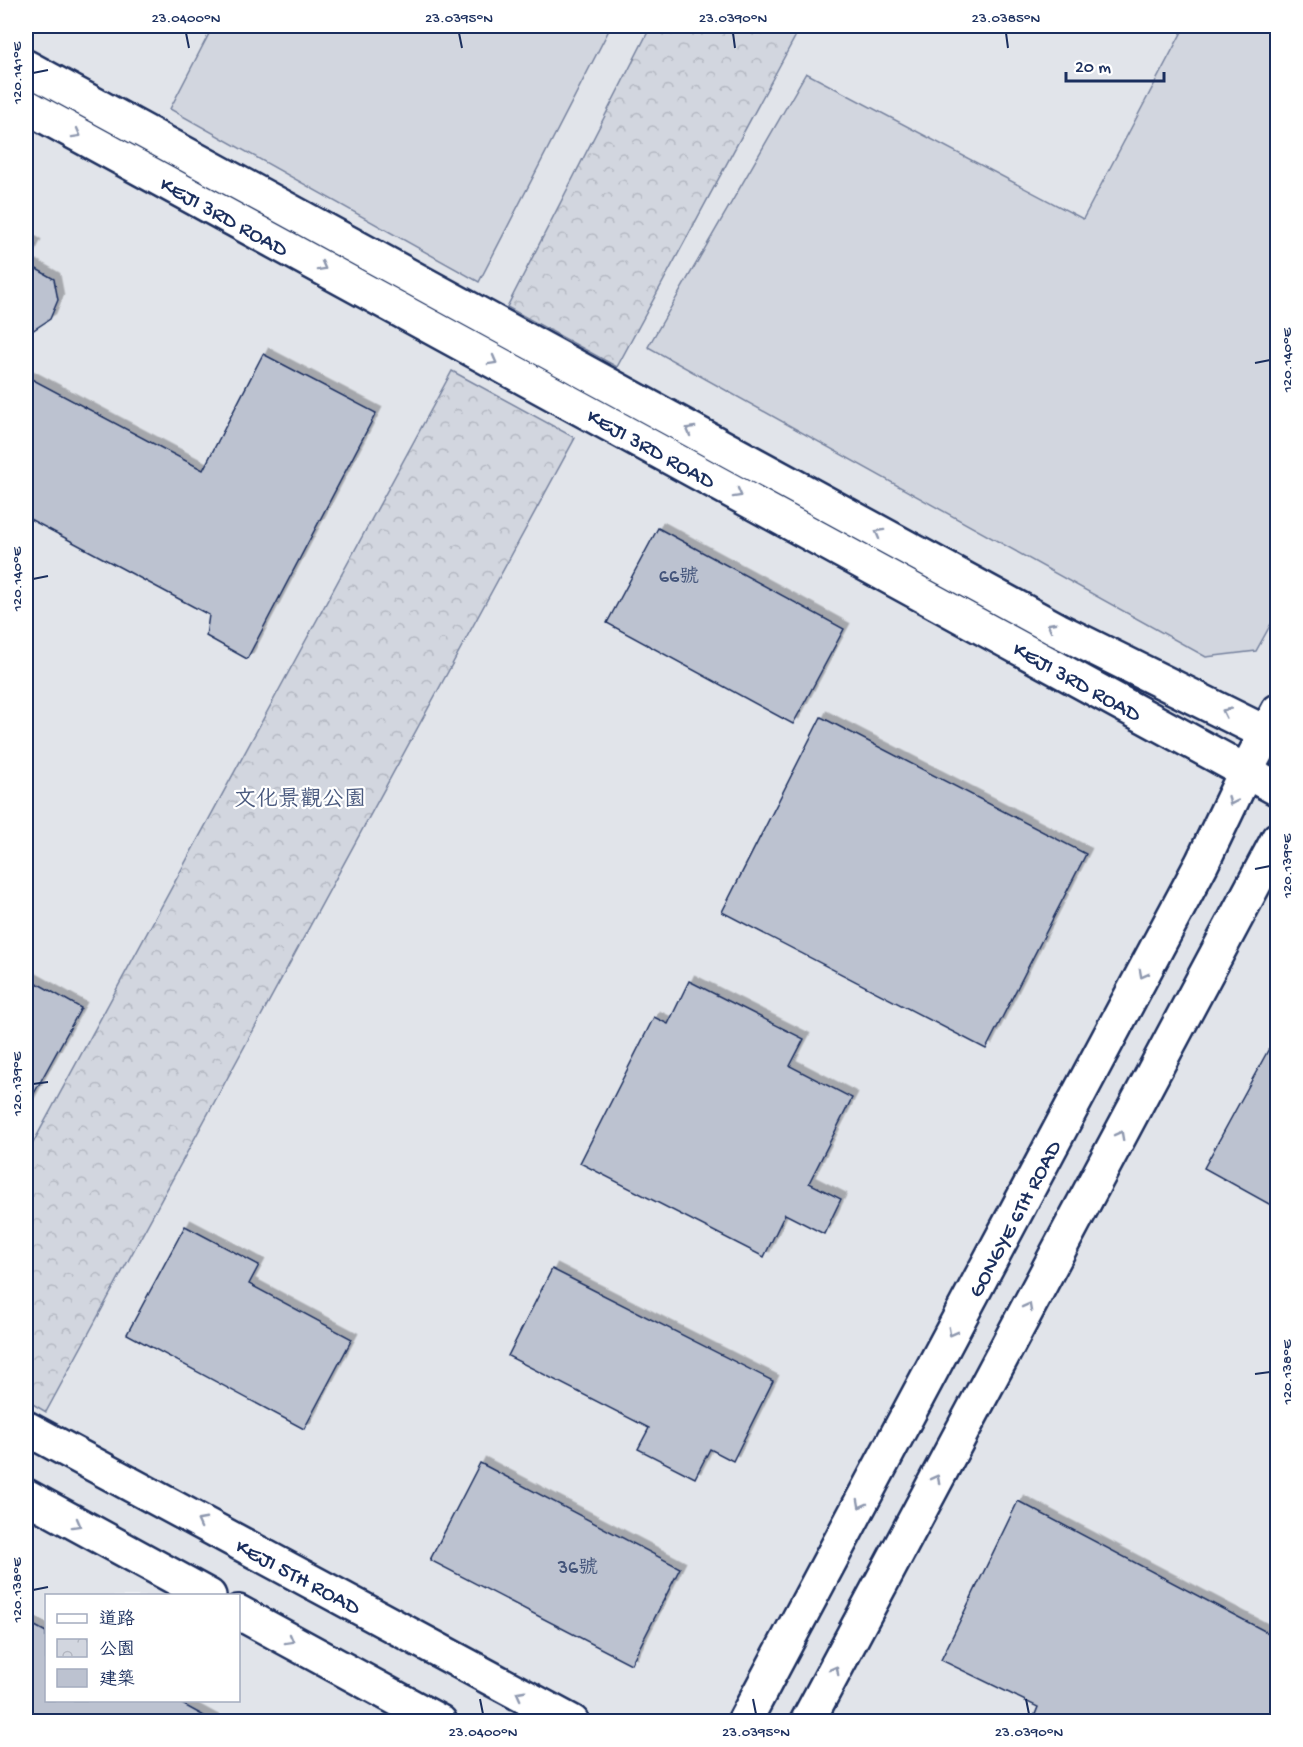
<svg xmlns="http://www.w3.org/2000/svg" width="1303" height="1747" viewBox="0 0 1303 1747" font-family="'Gochi Hand','LXGW WenKai TC',sans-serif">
	<defs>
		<pattern id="park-crowns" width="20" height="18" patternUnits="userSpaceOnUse" patternTransform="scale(1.5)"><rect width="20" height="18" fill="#d2d6df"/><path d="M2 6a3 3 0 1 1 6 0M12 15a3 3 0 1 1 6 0" fill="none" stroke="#b4b8c2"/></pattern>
		<filter id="shadow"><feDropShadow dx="5.5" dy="-5.5" stdDeviation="0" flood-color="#0004"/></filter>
	</defs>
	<rect width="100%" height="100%" fill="#f1f2f5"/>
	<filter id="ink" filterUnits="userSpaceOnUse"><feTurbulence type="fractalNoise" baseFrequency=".0167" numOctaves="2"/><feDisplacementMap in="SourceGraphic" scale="12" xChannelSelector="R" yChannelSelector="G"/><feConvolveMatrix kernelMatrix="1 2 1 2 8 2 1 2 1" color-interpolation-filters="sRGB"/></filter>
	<g filter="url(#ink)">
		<path fill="#e1e4ea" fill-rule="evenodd" d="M26,26H1277V1721L26,1722ZM46,1596H238V1700H46Z"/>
		<path fill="#d2d6df" stroke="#76829e" stroke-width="1.5" d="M213,26H611L479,282L170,109Z
			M1185,26H1278L1277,613L1256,651L1206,657L648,347L806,73L1083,219Z"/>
		<path fill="url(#park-crowns)" stroke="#76829e" stroke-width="1.5" d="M651,26H801L617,367L507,307Z
			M452,371L575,438L46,1412L26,1400V1156Z"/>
		<path fill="#bcc2d0" stroke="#1b2f5e" stroke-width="1.5" filter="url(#shadow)" d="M26,240L35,245L26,263Z
			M26,263L54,279L58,300L50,319L32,331L26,330Z
			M263,354L376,413L247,659L206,636L209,615L26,517V376L203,470Z
			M658,528L844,629L793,724L607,623Z
			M821,717L1086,854L986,1049L722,912Z
			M26,977L81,1008L26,1108Z
			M689,981L804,1039L790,1066L852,1098L809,1183L841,1199L824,1234L785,1214L764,1257L580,1163L654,1017L668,1024Z
			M1278,1032V1209L1204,1168Z
			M185,1226L259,1265L249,1284L352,1339L304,1429L127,1334Z
			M552,1269L773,1381L733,1461L710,1449L695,1478L638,1449L649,1428L508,1356Z
			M480,1463L680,1568L631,1664L430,1560Z
			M1018,1501L1278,1638V1722H1032L1038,1707L941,1660Z
			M26,1621L46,1632V1700H175L215,1722H26Z"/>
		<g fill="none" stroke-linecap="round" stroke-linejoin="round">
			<defs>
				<path id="minor" d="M26,67L1058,630L1278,739
					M26,106L1278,789
					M26,1428L572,1722
					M26,1496L209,1596
					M238,1612L440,1722
					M744,1722L1202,863L1246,771L1278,711
					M807,1722L1278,839"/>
			</defs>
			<use href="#minor" stroke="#1b2f5e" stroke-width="38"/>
			<use href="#minor" stroke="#fff" stroke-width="33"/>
		</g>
		<defs><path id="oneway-chevron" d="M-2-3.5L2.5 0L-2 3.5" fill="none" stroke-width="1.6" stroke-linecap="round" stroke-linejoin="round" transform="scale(1.5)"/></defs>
		<g stroke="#8d97ae">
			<use href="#oneway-chevron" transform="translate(77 134) rotate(29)"/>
			<use href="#oneway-chevron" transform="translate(322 267) rotate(29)"/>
			<use href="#oneway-chevron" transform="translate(493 361) rotate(29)"/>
			<use href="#oneway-chevron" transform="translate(690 430) rotate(-151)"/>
			<use href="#oneway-chevron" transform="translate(738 494) rotate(29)"/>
			<use href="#oneway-chevron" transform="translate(879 533) rotate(-151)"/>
			<use href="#oneway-chevron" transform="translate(1051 626) rotate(-152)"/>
			<use href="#oneway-chevron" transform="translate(1226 712) rotate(-154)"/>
			<use href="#oneway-chevron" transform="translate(1232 801) rotate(115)"/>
			<use href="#oneway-chevron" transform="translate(1143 974) rotate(118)"/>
			<use href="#oneway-chevron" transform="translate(1120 1135) rotate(-62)"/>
			<use href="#oneway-chevron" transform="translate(1028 1307) rotate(-62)"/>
			<use href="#oneway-chevron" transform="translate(952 1332) rotate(118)"/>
			<use href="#oneway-chevron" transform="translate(936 1479) rotate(-62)"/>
			<use href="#oneway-chevron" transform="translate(861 1504) rotate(118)"/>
			<use href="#oneway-chevron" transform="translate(201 1522) rotate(-152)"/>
			<use href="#oneway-chevron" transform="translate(77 1524) rotate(29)"/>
			<use href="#oneway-chevron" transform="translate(290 1640) rotate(29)"/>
			<use href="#oneway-chevron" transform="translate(835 1670) rotate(-62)"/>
			<use href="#oneway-chevron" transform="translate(520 1694) rotate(-152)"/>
		</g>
	</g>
	<path fill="none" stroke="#1b2f5e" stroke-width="2" d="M186,33L189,48M459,33L462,48M733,33L735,48M1006,33L1008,48M33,73L48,70M1255,363L1270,360M33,579L48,576M1255,869L1270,866M33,1084L48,1082M1255,1374L1270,1372M33,1590L48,1587M480,1699L483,1714M753,1699L756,1714M1026,1699L1029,1714"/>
	<g text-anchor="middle" stroke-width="4.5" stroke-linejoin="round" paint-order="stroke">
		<g font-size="20" fill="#43547a">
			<text x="679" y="582">66號</text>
			<text x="578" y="1573">36號</text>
		</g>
		<g font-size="22" fill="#1b2f5e" stroke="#fff">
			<text transform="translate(225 215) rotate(29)" y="8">KEJI 3RD ROAD</text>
			<text transform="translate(652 447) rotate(29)" y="8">KEJI 3RD ROAD</text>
			<text transform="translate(1078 680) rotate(29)" y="8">KEJI 3RD ROAD</text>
			<text transform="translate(1013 1218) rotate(-62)" y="8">GONGYE 6TH ROAD</text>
			<text transform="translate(299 1575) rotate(28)" y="8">KEJI 5TH ROAD</text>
		</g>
		<g font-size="22" fill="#49597e" stroke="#fff">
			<text x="300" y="805">文化景觀公園</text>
		</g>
	</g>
	<rect width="1303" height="1747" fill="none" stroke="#fff" stroke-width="66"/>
	<rect x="45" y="1594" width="195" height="108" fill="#ffffff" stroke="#a4acbf" stroke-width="1.5"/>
	<rect x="57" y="1614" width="30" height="9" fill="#ffffff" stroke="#a4acbf" stroke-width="1.5"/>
	<text x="99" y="1624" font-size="18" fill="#1b2f5e">道路</text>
	<rect x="57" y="1639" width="30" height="18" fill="url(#park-crowns)" stroke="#a4acbf" stroke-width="1.5"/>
	<text x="99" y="1654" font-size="18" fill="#1b2f5e">公園</text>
	<rect x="57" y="1669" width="30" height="18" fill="#bcc2d0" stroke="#a4acbf" stroke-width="1.5"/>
	<text x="99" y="1684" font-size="18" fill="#1b2f5e">建築</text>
	<path d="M1066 72v9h98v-9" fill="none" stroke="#1b2f5e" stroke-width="3"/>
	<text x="1075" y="72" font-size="18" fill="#1b2f5e" stroke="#ffffff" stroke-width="4.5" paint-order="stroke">20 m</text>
	<rect x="33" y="33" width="1237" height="1681" fill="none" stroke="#1b2f5e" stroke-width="2"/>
	<g font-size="15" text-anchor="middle" fill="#1b2f5e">
		<text x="186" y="22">23.0400°N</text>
		<text x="459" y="22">23.0395°N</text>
		<text x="733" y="22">23.0390°N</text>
		<text x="1006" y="22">23.0385°N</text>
		<text transform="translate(16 73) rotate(-90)" y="5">120.141°E</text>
		<text transform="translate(1286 360) rotate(-90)" y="5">120.140°E</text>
		<text transform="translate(16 579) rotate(-90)" y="5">120.140°E</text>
		<text transform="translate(1286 866) rotate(-90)" y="5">120.139°E</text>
		<text transform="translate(16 1084) rotate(-90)" y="5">120.139°E</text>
		<text transform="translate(1286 1372) rotate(-90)" y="5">120.138°E</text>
		<text transform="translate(16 1590) rotate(-90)" y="5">120.138°E</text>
		<text x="483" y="1736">23.0400°N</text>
		<text x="756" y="1736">23.0395°N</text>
		<text x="1029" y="1736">23.0390°N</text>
	</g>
</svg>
